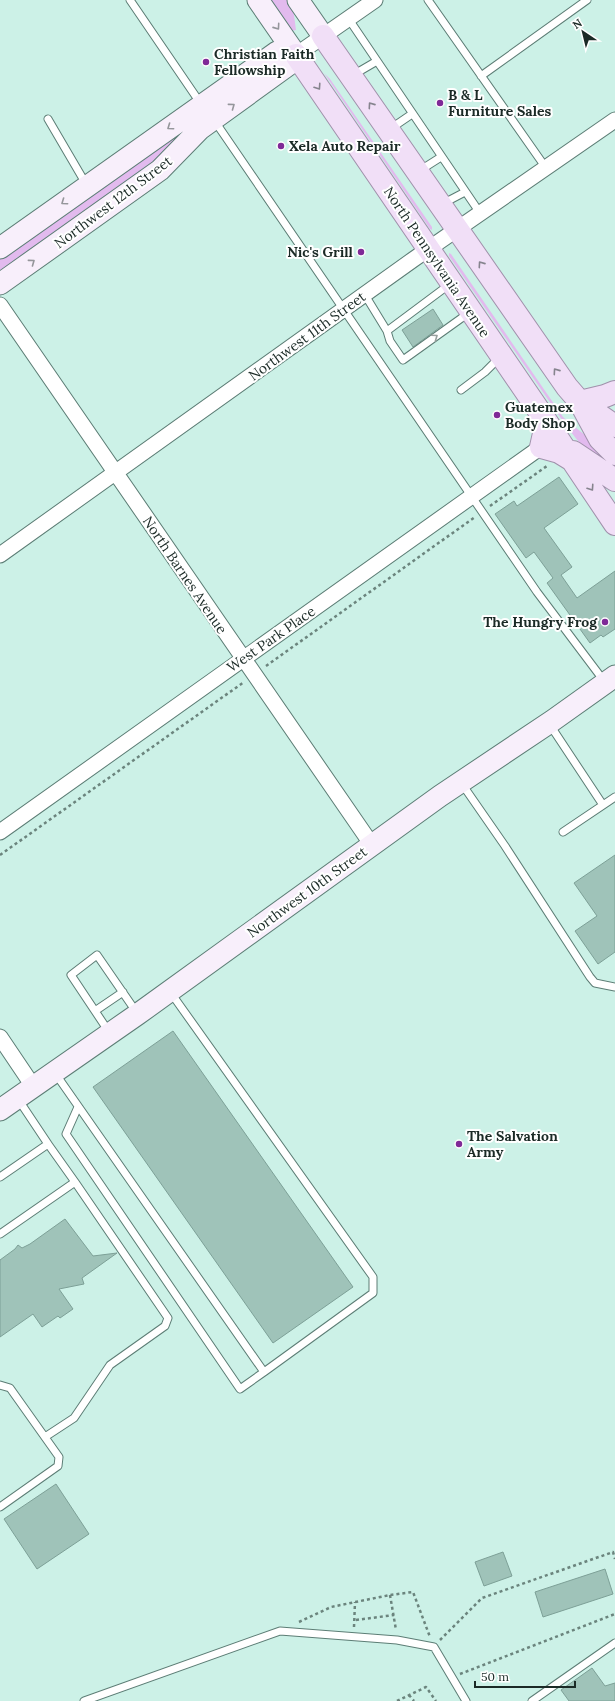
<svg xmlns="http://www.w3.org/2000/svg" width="615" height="1701" viewBox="0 0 615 1701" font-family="Lora,serif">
	<rect width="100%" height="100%" fill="#ccf1e7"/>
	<path fill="#e2baee" d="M266,0H289L293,8L296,30L291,31Z
		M269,67L169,150L0,273V259Z
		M324,73L330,79L432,227V230L430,229Z
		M449,253L451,254L563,417L603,450L615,466V472L582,446L567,427L449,256Z"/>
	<path fill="#9fc3b9" stroke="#7da097" d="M433,309L443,325L413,347L402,330Z
		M559,477L578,504L544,528L572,567L561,575L577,598L615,571V629L603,637L601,635L590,643L547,583L553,578L534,552L526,558L495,514L514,501L517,506Z
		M615,855V952L598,964L575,931L597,916L574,883Z
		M173,1031L353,1287L273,1343L93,1087Z
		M65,1219L93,1256L117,1253L82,1278L84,1284L59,1289L73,1309L60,1318L58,1316L42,1327L33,1314L0,1337V1260L15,1249L18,1245L22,1248L30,1244Z
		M56,1484L89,1534L37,1569L4,1519Z
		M503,1552L512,1576L484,1586L475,1562Z
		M605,1569L613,1594L543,1617L535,1592Z
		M592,1668L605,1686L615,1683V1701H569L561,1690Z"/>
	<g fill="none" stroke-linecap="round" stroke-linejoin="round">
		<defs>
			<path id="lane" d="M130,0L201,104
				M428,0L546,168
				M348,18L480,213
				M353,75L377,61
				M481,76L587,0
				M48,119L86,184
				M214,120L537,592L604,681
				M390,129L412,114
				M419,171L441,157
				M442,204L465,192
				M365,295L387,331L450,284
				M387,331L390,341L403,360L470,312
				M461,390L485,372L499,358
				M550,725L603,805
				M462,784L505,846L590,977L595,983L615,987
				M563,832L615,797
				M171,993L373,1277V1293L264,1372
				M95,1011L123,992
				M109,1032L71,975L97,955L137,1013
				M55,1073L264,1372L240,1389L66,1134L78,1107
				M0,1177L48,1144L18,1099
				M0,1234L75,1182L48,1144
				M0,1385L10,1388L59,1457L58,1466L0,1507
				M45,1437L74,1418L110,1365L165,1326L168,1318L75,1182
				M84,1701L280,1631L397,1640L434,1647L466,1701
				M532,1701L615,1643"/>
			<path id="street" d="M296,55L375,0
				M0,305L372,845
				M0,555L414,259L615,120
				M0,832L541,447
				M0,1037L33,1086"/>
			<path id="secondary" d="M258,0L296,55
				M298,0L323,36
				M0,248L277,52L296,55
				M0,284L160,170L200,129L287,66L296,55
				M0,1110L138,1014L440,796L552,721L615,676"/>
			<path id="primary" d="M323,36L567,387L580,402L600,439L615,454
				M296,55L544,418L615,524
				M580,402L605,396L615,392
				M586,406L615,426
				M544,418L545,429L541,447L559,452L572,460
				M573,452L615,480"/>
		</defs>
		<use href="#lane" stroke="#5c7d75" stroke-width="9"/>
		<use href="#street" stroke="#5c7d75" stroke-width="17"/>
		<use href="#secondary" stroke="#5c7d75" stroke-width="23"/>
		<use href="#primary" stroke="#a091ab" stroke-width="24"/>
		<path stroke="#6b847d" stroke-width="2.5" stroke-dasharray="3 3" stroke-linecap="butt" d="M490,506L547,466
			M266,666L475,517
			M0,855L244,682
			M390,1595L396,1630
			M356,1620L394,1615
			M299,1622L331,1607L390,1595L413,1592L430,1637
			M354,1627L355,1602
			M440,1640L482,1598L613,1552L615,1559
			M460,1674L615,1614
			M409,1695L414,1701
			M397,1701L426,1687L436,1701"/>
		<use href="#lane" stroke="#fff" stroke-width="7"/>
		<use href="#street" stroke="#fff" stroke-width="15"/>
		<use href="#secondary" stroke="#f8effb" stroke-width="21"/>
		<use href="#primary" stroke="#f1dff7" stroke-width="22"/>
	</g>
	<defs><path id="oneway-chevron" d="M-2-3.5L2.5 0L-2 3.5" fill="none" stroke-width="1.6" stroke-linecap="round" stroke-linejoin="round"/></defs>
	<g stroke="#95969b">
		<use href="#oneway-chevron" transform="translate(277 27) rotate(55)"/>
		<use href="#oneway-chevron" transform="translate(232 106) rotate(-36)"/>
		<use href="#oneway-chevron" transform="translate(170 127) rotate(145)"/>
		<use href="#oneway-chevron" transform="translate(64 202) rotate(145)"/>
		<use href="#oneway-chevron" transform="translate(32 262) rotate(-36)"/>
	</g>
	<g stroke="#86848e">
		<use href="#oneway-chevron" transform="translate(318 87) rotate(56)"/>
		<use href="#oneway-chevron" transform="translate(371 105) rotate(-125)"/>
		<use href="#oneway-chevron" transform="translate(481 264) rotate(-125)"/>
		<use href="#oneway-chevron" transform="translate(556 371) rotate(-125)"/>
		<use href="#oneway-chevron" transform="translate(591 488) rotate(56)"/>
	</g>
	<use stroke="#989f9d" href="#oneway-chevron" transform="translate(435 337) rotate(-35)"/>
	<g fill="#7f2997" stroke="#fff" stroke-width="1.5">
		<circle cx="206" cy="62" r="4"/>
		<circle cx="440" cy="103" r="4"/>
		<circle cx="281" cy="146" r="4"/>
		<circle cx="361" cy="252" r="4"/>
		<circle cx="497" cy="415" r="4"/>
		<circle cx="605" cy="622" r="4"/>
		<circle cx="459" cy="1144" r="4"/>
	</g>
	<g text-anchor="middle" stroke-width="4" stroke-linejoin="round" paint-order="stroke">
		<g font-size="14" font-weight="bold" fill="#1b2a26" stroke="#fff" text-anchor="start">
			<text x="214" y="59">Christian Faith<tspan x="214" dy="16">Fellowship</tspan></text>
			<text x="448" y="100">B &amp; L<tspan x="448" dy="16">Furniture Sales</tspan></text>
			<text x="289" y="151">Xela Auto Repair</text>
			<text x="353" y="257" text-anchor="end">Nic's Grill</text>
			<text x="505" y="412">Guatemex<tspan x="505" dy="16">Body Shop</tspan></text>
			<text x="597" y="627" text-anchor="end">The Hungry Frog</text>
			<text x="467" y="1141">The Salvation<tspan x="467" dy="16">Army</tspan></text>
		</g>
		<g font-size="14" fill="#1b2a26" stroke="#fff">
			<text transform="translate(113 202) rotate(-37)" y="5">Northwest 12th Street</text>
			<text transform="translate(437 262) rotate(56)" y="5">North Pennsylvania Avenue</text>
			<text transform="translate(307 336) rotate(-36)" y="5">Northwest 11th Street</text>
			<text transform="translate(185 575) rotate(56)" y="5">North Barnes Avenue</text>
			<text transform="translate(271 639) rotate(-35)" y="5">West Park Place</text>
			<text transform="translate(307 892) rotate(-36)" y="5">Northwest 10th Street</text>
		</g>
	</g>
	<g transform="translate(583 32) rotate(325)" stroke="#ffffff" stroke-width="3" paint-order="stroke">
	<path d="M0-3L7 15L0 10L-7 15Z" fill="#1b2a26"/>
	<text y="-6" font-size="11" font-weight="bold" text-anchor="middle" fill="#1b2a26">N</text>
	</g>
	<path d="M475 1681v6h100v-6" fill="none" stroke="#1b2a26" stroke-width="2"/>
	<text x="481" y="1681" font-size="12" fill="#1b2a26" stroke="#ffffff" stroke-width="3" paint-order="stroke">50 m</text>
</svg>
